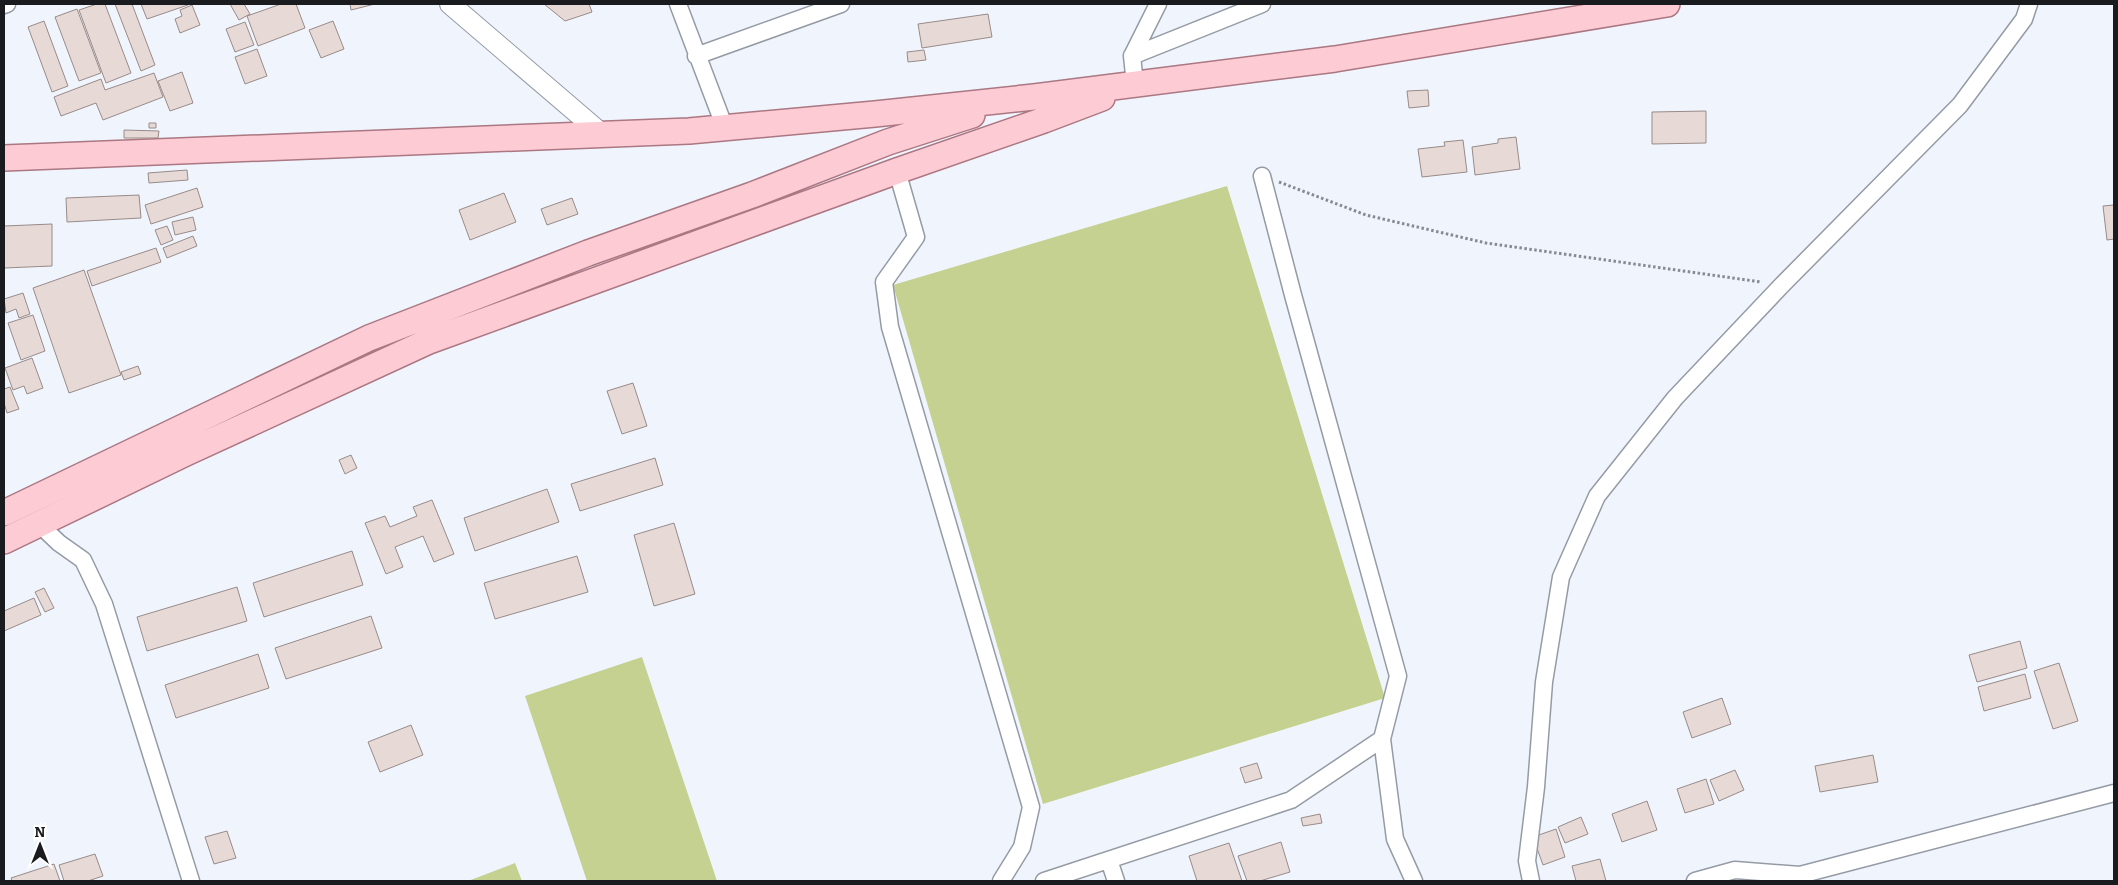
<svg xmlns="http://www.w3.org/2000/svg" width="2118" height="885" viewBox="0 0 2118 885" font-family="Bitter,serif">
	<rect width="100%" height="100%" fill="#f0f5fd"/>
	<path fill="#c5d191" d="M1227,186L1385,698L1043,804L893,285Z
		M642,657L717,881H587L525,696Z
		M515,863L522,881H468Z"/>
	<path fill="#e6d9d6" stroke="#988b89" d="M97,4H105L131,73L106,83L79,10Z
		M115,4H132L155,65L141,71Z
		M141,4H187L188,5L147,19Z
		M230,4H244L250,14L239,20Z
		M281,4H296L305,28L258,46L247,16Z
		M350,4H375L351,10Z
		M544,4H589L592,12L565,21Z
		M192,5L200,25L180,33L175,19L182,16L180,10Z
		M77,9L101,73L79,81L55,17Z
		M988,14L992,37L922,48L918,24Z
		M44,21L68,86L52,92L28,27Z
		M333,21L344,49L321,58L309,30Z
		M245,22L254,45L235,52L226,29Z
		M257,49L267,76L245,84L235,57Z
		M924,50L926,60L908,62L907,52Z
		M182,72L193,103L170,111L158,81Z
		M154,73L163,97L103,120L96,103L61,116L54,97L101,79L105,90Z
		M1428,90L1429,106L1409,108L1407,91Z
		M1706,111V143L1652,144V112Z
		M149,123H156V128H149Z
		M124,130L159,131L158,138H124Z
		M1516,137L1520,169L1475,175L1472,147L1498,143V139Z
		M1463,140L1467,172L1422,177L1418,149L1445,146L1444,142Z
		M187,170L188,180L149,183L148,173Z
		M197,188L203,207L151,224L145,205Z
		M504,193L516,222L470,240L459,210Z
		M139,195L141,218L67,222L66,198Z
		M572,198L578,214L547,225L541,209Z
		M2114,205V239L2107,240L2103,206Z
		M193,217L196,230L175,235L172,222Z
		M52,224V266L4,268V226Z
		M167,226L173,240L161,245L155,230Z
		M193,236L197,246L167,258L163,248Z
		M156,248L161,262L92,286L87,271Z
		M84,270L121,375L69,393L33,288Z
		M23,293L30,314L19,318L16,309L6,313L4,299Z
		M33,315L45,351L21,360L8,323Z
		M32,358L43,388L27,394L24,386L13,390L5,368Z
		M138,366L141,374L124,380L121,372Z
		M633,383L647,426L622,434L607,391Z
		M10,387L19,409L7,413L4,403V389Z
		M351,455L357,468L345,474L339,460Z
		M655,458L663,485L580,511L571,484Z
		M547,489L559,522L475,551L464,518Z
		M432,500L454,554L434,562L423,536L395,547L403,567L386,574L365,523L385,516L390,527L417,516L413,507Z
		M674,523L695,594L654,606L634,535Z
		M352,551L363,585L264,617L253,583Z
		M577,556L588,592L495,619L484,583Z
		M237,587L247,621L147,651L137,617Z
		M44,588L54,608L45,612L35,592Z
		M34,598L41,615L4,631V611Z
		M371,616L382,648L286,679L275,648Z
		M2020,641L2027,668L1977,682L1969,655Z
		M258,654L269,688L176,718L165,685Z
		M2059,663L2078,721L2053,729L2034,671Z
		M2025,674L2031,698L1984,711L1978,687Z
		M1722,698L1731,724L1692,738L1683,712Z
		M411,725L423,755L380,772L368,742Z
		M1873,755L1878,782L1820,792L1815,766Z
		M1257,763L1262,778L1245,783L1240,768Z
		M1735,770L1744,790L1719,801L1710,780Z
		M1706,779L1714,804L1685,813L1677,789Z
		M1647,801L1657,830L1622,842L1612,814Z
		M1320,814L1322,823L1303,826L1301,818Z
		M1581,817L1588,834L1565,843L1558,827Z
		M1556,829L1565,857L1543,865L1533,837Z
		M227,831L236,858L214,864L205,837Z
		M1281,842L1290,872L1260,881H1247L1238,856Z
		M1229,843L1242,881H1197L1189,856Z
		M95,854L103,876L88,881H64L59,865Z
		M1600,859L1606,881H1576L1572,866Z
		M54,864L60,881H12L11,878Z"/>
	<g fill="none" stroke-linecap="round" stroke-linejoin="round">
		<defs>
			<path id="minor" d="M678,4L725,128
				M4,5L7,4
				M696,56L841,4
				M1132,56L1158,4
				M1135,84L1132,56L1262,4
				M897,171L916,237L884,282L890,327L1031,807L1022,847L1001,881
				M1262,176L1293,295L1398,676L1382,739L1395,839L1414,881
				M39,524L59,543L83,560L104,604L191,881
				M1109,860L1116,881
				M1044,881L1291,800L1382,739
				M1531,881L1527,861L1536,787L1544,682L1561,577L1597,496L1675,398L1782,285L1960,105L2024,19L2029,4
				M1695,881L1735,870L1800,875L2114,793"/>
			<path id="tertiary" d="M450,4L603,135"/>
			<path id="primary" d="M4,158L689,131L875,114L1034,97L1335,59L1667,4
				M4,513L369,338L588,253L752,195L888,142L972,115
				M4,541L186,453L429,341L897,171L1044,120L1102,98"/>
		</defs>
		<use href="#minor" stroke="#959ba5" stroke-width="19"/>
		<use href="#tertiary" stroke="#959ba5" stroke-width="22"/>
		<use href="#primary" stroke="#ab7782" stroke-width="28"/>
		<path stroke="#878b91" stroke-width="3" stroke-dasharray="2.5 2.5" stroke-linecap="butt" d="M1279,182L1366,215L1486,243L1761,282"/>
		<use href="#minor" stroke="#fff" stroke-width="16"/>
		<use href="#tertiary" stroke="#fff" stroke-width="20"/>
		<use href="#primary" stroke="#fccbd4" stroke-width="25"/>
	</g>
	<rect width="2118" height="885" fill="none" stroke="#191b1f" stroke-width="10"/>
	<g transform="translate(40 845)" stroke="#ffffff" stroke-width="4" paint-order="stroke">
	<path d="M0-4L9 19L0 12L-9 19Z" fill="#191b1f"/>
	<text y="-8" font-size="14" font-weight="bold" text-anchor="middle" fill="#191b1f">N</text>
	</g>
</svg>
